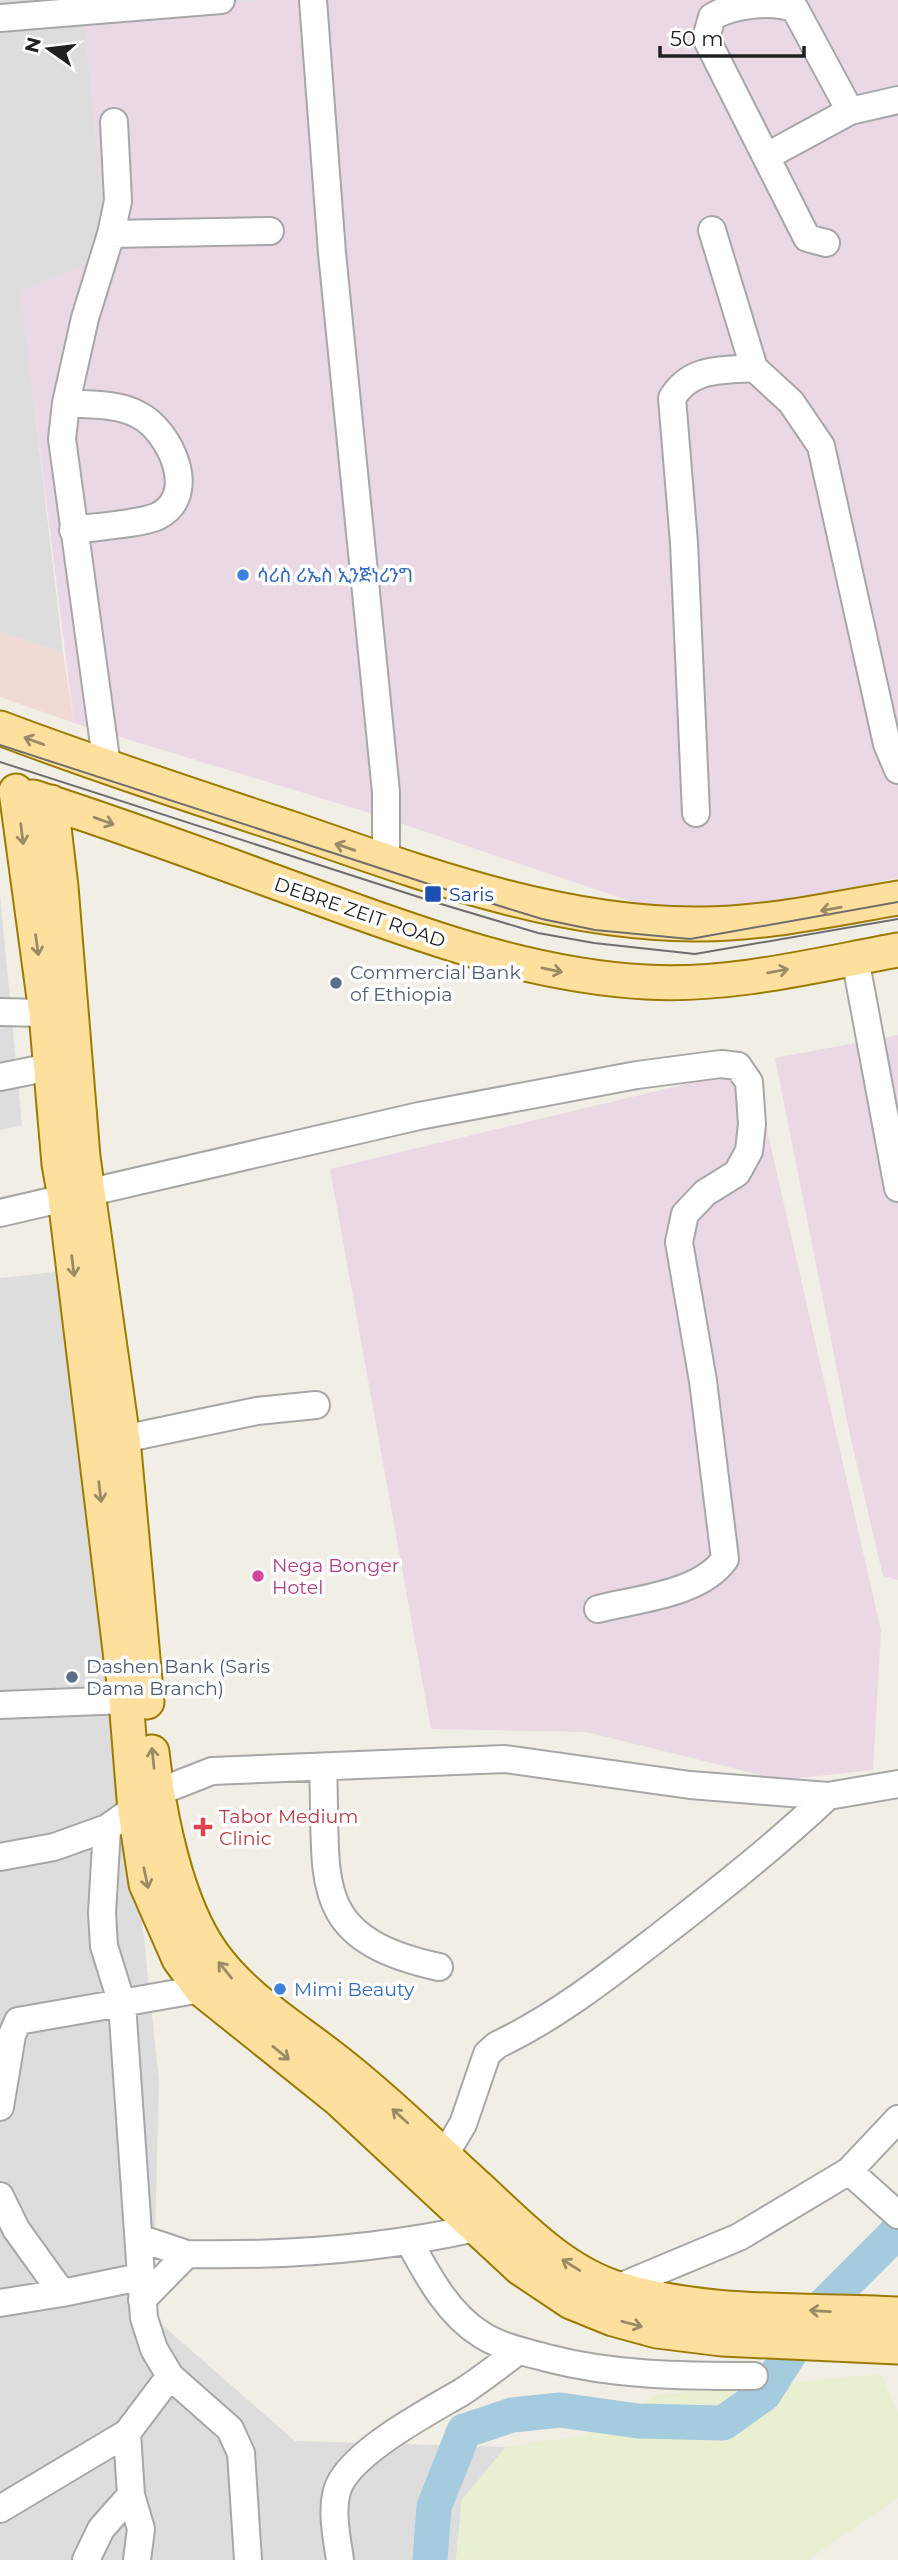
<svg xmlns="http://www.w3.org/2000/svg" width="898" height="2560" viewBox="0 0 898 2560" font-family="Montserrat,'Noto Sans Ethiopic',sans-serif">
	<rect width="100%" height="100%" fill="#f1eee6"/>
	<path fill="#dedddd" d="M0,0H267L84,13L108,256L21,291L63,653L0,632Z
		M0,895L22,1125L0,1130Z
		M73,1270L159,2081L153,2317L295,2441L506,2447L462,2500L456,2560H0V1278Z"/>
	<path fill="#f1dad5" d="M0,632L63,653L74,723L0,697Z"/>
	<path fill="#ead8e4" d="M267,0H898V878L686,920L373,814L74,723L20,291L108,256L84,13Z
		M898,1035V1580L883,1576L850,1435L775,1058Z
		M753,1068L881,1631L873,1770L781,1780L586,1732L431,1729L330,1169Z"/>
	<path fill="#e9efd1" d="M881,2374L898,2413V2498L808,2560H456L462,2500L506,2447L583,2435L658,2395Z"/>
	<g fill="none" stroke-linecap="round" stroke-linejoin="round">
		<path stroke="#a5cbdf" stroke-width="35" d="M430,2560L434,2507L464,2431L512,2415L560,2410L638,2421L723,2423L764,2394L814,2315L898,2231"/>
		<defs>
			<path id="minor" d="M313,0L332,253L386,792V861
				M0,18L221,0
				M767,156L850,111L898,100
				M712,230L754,368L791,402L821,446L887,744L898,770
				M111,234L270,231
				M826,243L807,238L706,38L712,17C732,4 774,0 795,9L850,111
				M66,403C90,405 118,403 139,415C170,431 200,495 158,516C142,524 93,527 73,530
				M107,766L62,439L66,403L85,318L111,234L118,201L114,122
				M696,813L684,543L672,398C691,367 720,371 754,368
				M855,958L898,1188
				M0,1012L46,1013
				M0,1077L50,1067
				M0,1213L419,1116L637,1075L721,1064L738,1066L749,1082L752,1124L749,1151L737,1173L705,1193L685,1214L679,1242L703,1381L725,1559C701,1594 637,1599 598,1609
				M123,1439L257,1411L316,1405
				M0,1705L126,1700L145,1696
				M323,1768C328,1881 307,1938 439,1967
				M828,1796L898,1784
				M107,1828L102,1913L104,1946L122,2004L144,2318L154,2349L170,2376L230,2429L241,2453L248,2560
				M0,1857L54,1847L107,1828L156,1793L212,1771L505,1759L690,1785L828,1796C775,1846 718,1891 660,1936C608,1976 556,2017 497,2045L487,2054L463,2124L444,2156
				M0,2107L12,2035L18,2021L201,1989
				M849,2171L898,2215
				M0,2196L16,2229L62,2293L140,2277
				M139,2238L187,2254
				M410,2243C428,2276 448,2314 482,2335C501,2347 525,2352 547,2358C616,2376 683,2376 754,2376
				M617,2288L739,2237L849,2171L898,2119
				M142,2300L187,2254C283,2256 382,2249 475,2228
				M0,2303L62,2293
				M127,2433L131,2495L141,2529L137,2560
				M0,2509L127,2433L170,2376
				M86,2560L101,2529L131,2495
				M340,2560C337,2538 331,2513 337,2491C347,2454 430,2411 462,2392C482,2379 500,2365 518,2351"/>
			<path id="major" d="M0,728C95,764 193,796 290,828C421,873 553,923 694,924C763,925 831,909 898,898
				M16,791L46,1013L59,1164L65,1198L126,1700L135,1811L146,1884L179,1959L201,1989L337,2098L520,2268L571,2302L613,2319L657,2331L722,2339L898,2347
				M33,797C134,829 233,867 333,903C435,940 537,976 646,982C730,987 816,965 898,950
				M51,802L61,887L83,1157L123,1439L147,1702
				M152,1752C159,1814 176,1902 212,1953C246,2001 299,2030 344,2067C391,2104 434,2147 478,2187C520,2226 563,2272 619,2289C708,2316 806,2309 898,2314"/>
		</defs>
		<use href="#minor" stroke="#a7a7a7" stroke-width="30"/>
		<use href="#major" stroke="#9b7b00" stroke-width="37"/>
		<use href="#minor" stroke="#fff" stroke-width="26"/>
		<use href="#major" stroke="#fee09e" stroke-width="33"/>
		<path stroke="#6e6e6e" stroke-width="2" d="M0,745L435,886L542,919L595,930L690,939L898,902
			M0,762L431,901L538,933L594,943L695,954L898,919"/>
	</g>
	<defs><path id="oneway-shaft" d="M-6 0H5M1.5-3L5.5 0L1.5 3" fill="none" stroke-width="1.6" stroke-linecap="round" stroke-linejoin="round" transform="scale(1.75)"/></defs>
	<g stroke="#9a8a65">
		<use href="#oneway-shaft" transform="translate(34 741) rotate(-160)"/>
		<use href="#oneway-shaft" transform="translate(104 821) rotate(20)"/>
		<use href="#oneway-shaft" transform="translate(22 834) rotate(83)"/>
		<use href="#oneway-shaft" transform="translate(345 847) rotate(-161)"/>
		<use href="#oneway-shaft" transform="translate(831 909) rotate(170)"/>
		<use href="#oneway-shaft" transform="translate(37 945) rotate(82)"/>
		<use href="#oneway-shaft" transform="translate(552 970) rotate(12)"/>
		<use href="#oneway-shaft" transform="translate(778 971) rotate(-10)"/>
		<use href="#oneway-shaft" transform="translate(73 1266) rotate(83)"/>
		<use href="#oneway-shaft" transform="translate(100 1492) rotate(83)"/>
		<use href="#oneway-shaft" transform="translate(153 1758) rotate(-96)"/>
		<use href="#oneway-shaft" transform="translate(146 1878) rotate(78)"/>
		<use href="#oneway-shaft" transform="translate(225 1970) rotate(-129)"/>
		<use href="#oneway-shaft" transform="translate(281 2053) rotate(39)"/>
		<use href="#oneway-shaft" transform="translate(400 2116) rotate(-138)"/>
		<use href="#oneway-shaft" transform="translate(571 2265) rotate(-148)"/>
		<use href="#oneway-shaft" transform="translate(820 2311) rotate(-177)"/>
		<use href="#oneway-shaft" transform="translate(632 2324) rotate(15)"/>
	</g>
	<g fill="#3f7fe0" stroke="#fff" stroke-width="2.5">
		<circle cx="243" cy="575" r="7"/>
		<circle cx="280" cy="1989" r="7"/>
	</g>
	<rect fill="#1a4fb4" stroke="#fff" stroke-width="2.5" x="424" y="885" width="18" height="18" rx="3.5"/>
	<g fill="#5c6f8a" stroke="#fff" stroke-width="2.5">
		<circle cx="336" cy="983" r="7"/>
		<circle cx="72" cy="1677" r="7"/>
	</g>
	<circle fill="#d1479c" stroke="#fff" stroke-width="2.5" cx="258" cy="1576" r="7"/>
	<path fill="#e0444e" stroke="#fff" stroke-width="2.5" d="M199.5 1816.5h7v7h7v7h-7v7h-7v-7h-7v-7h7z"/>
	<g text-anchor="middle" stroke-width="7" stroke-linejoin="round" paint-order="stroke">
		<g font-size="19" fill="#366cbe" stroke="#fff" text-anchor="start">
			<text x="257" y="582">ሳሪስ ሪኤስ ኢንጅነሪንግ</text>
			<text x="294" y="1996">Mimi Beauty</text>
		</g>
		<g font-size="19" fill="#164399" stroke="#fff" text-anchor="start">
			<text x="449" y="901">Saris</text>
		</g>
		<g font-size="19" fill="#202020" stroke="#fff">
			<text transform="translate(360 912) rotate(19)" y="7">DEBRE ZEIT ROAD</text>
		</g>
		<g font-size="19" fill="#4e5e75" stroke="#fff" text-anchor="start">
			<text x="350" y="979">Commercial Bank<tspan x="350" dy="22">of Ethiopia</tspan></text>
			<text x="86" y="1673">Dashen Bank (Saris<tspan x="86" dy="22">Dama Branch)</tspan></text>
		</g>
		<g font-size="19" fill="#b23c85" stroke="#fff" text-anchor="start">
			<text x="272" y="1572">Nega Bonger<tspan x="272" dy="22">Hotel</tspan></text>
		</g>
		<g font-size="19" fill="#be3a42" stroke="#fff" text-anchor="start">
			<text x="219" y="1823">Tabor Medium<tspan x="219" dy="22">Clinic</tspan></text>
		</g>
	</g>
	<g transform="translate(49 49) rotate(284)" stroke="#ffffff" stroke-width="5" paint-order="stroke">
	<path d="M0-5L12 26L0 18L-12 26Z" fill="#202020"/>
	<text y="-10" font-size="19" font-weight="bold" text-anchor="middle" fill="#202020">N</text>
	</g>
	<path d="M660 46v10h144v-10" fill="none" stroke="#202020" stroke-width="3.5"/>
	<text x="670" y="46" font-size="21" fill="#202020" stroke="#ffffff" stroke-width="5" paint-order="stroke">50 m</text>
</svg>
